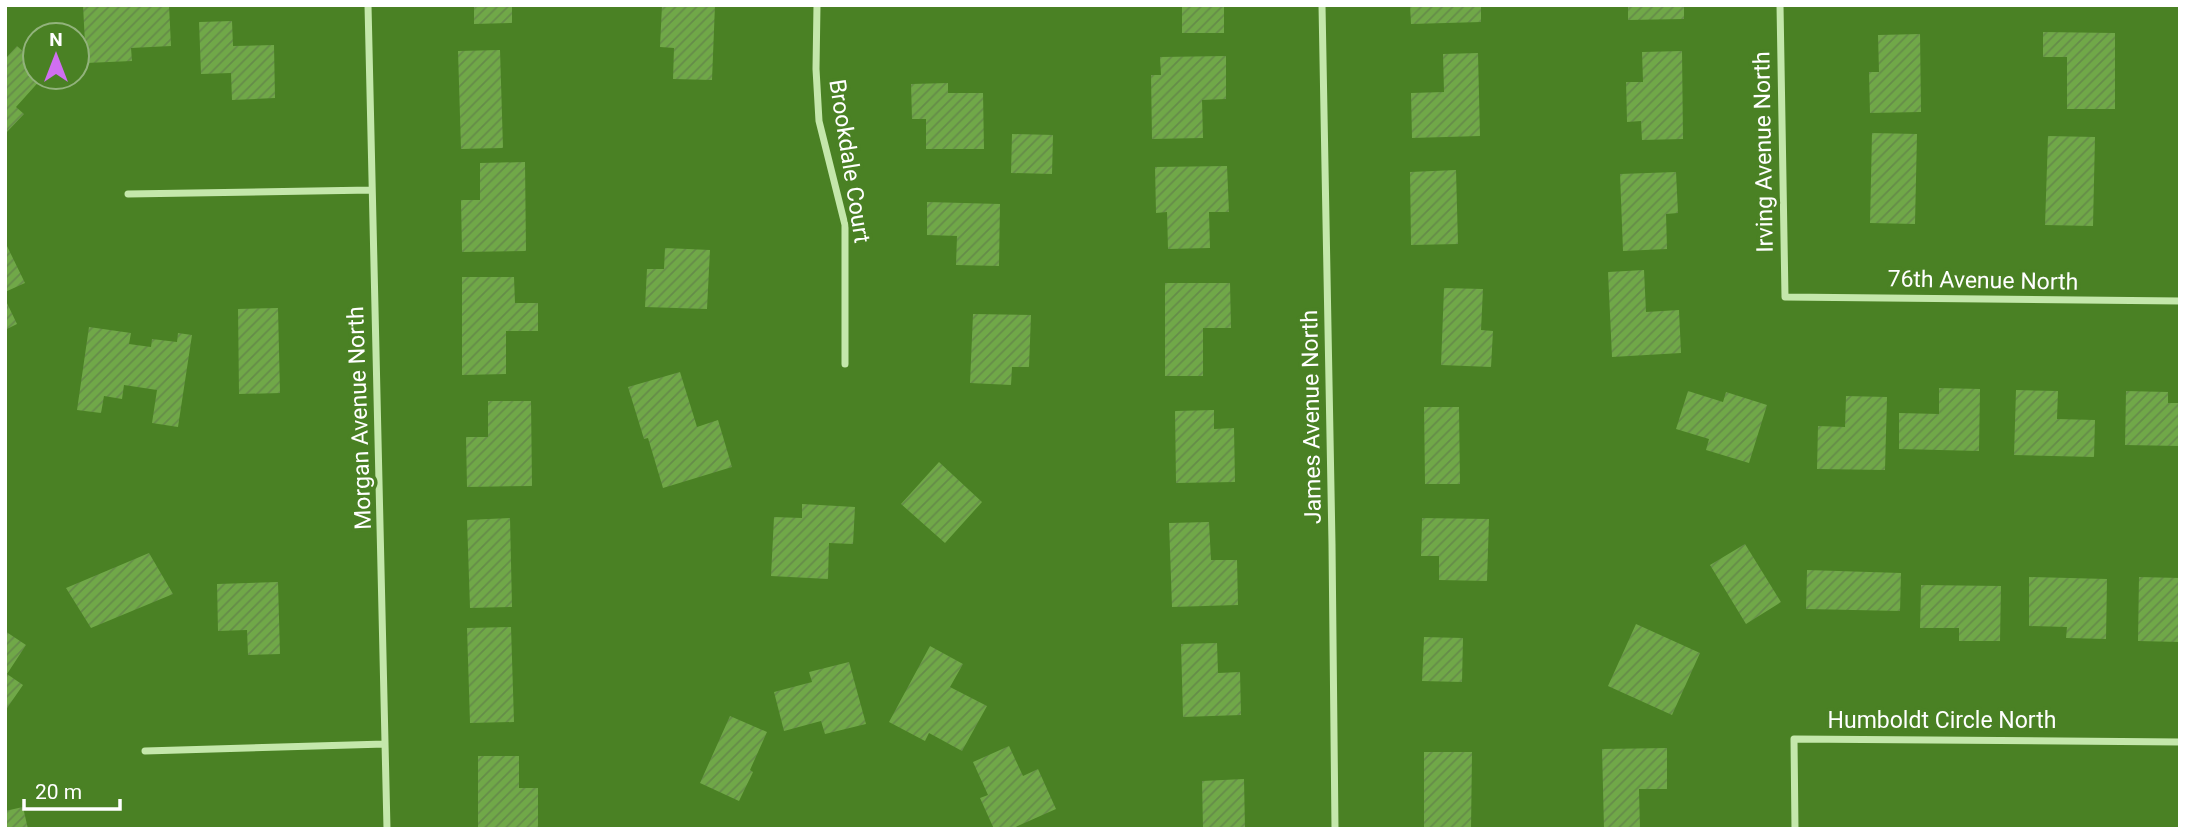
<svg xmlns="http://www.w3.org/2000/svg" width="2185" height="834" viewBox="0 0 2185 834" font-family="Roboto,sans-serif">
	<defs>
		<pattern id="building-hatch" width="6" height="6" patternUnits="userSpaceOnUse" patternTransform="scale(1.75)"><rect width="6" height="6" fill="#70a848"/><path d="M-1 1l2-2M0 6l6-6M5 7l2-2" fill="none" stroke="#658c49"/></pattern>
	</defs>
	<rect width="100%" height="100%" fill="#4a8124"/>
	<path fill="url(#building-hatch)" d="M83,5H125V7L169,5L171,46L131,48L132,61L86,63Z
		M474,5H512V23L474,24Z
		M662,5H715L712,80L673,79L674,48L660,47Z
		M1182,5H1224V33H1182Z
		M1410,5H1481V22L1411,24Z
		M1628,5H1684V19L1628,20Z
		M232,21L233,46L274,45L275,98L232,100L231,73L201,74L199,22Z
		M2043,32L2115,33V109H2067V57H2043Z
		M1920,34L1921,112L1870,113L1869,72H1879L1878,35Z
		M17,46L35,62V77H43L16,107L24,114L5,134V59Z
		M500,50L503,148L461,149L458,51Z
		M1682,51L1683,139L1642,140L1641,121L1627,122L1626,82H1643L1642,52Z
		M1478,53L1480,136L1412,138L1411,93L1444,92L1443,54Z
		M1226,56V99L1202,100L1203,138L1152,139L1151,75H1161L1160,57Z
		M948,83V93H983L984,149H926V119H912L911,84Z
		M1872,133L1917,134L1915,224L1870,223Z
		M1012,134L1053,135L1052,174L1011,173Z
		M2048,136L2095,137L2093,226L2045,225Z
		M525,162L526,251L462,252L461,200H480V163Z
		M1227,166L1229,212H1209L1210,248L1168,249L1167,212L1156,213L1155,167Z
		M1456,170L1458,244L1411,245L1410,172Z
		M1676,172L1678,213L1666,214L1667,249L1623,251L1620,174Z
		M927,202L1000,204L999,266L956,265L957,236L927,235Z
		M5,242L25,283L5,292Z
		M665,248L710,250L707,309L645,307L647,269H664Z
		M1644,270L1646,312L1679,310L1681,353L1612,357L1608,272Z
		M462,277H514L515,303H538V331H506V374L462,375Z
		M1165,283H1230L1231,328H1203V376H1165Z
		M1444,288L1483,289L1481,330L1493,331L1491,367L1441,365Z
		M5,299L17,324L5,330Z
		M278,308L280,393L239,394L238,309Z
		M973,314L1031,315L1029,367H1012L1011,385L970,383Z
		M89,327L131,333L129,344L151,347L152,339L177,342L178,333L192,335L178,427L152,423L157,390L124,385L122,399L104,396L101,413L77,410Z
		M680,372L697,427L718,420L732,467L663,488L648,438L644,439L628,387Z
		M1939,388L1980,389L1979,451L1899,449V413L1939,414Z
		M2016,390L2058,391L2057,419L2095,420L2094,457L2014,455Z
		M1688,391L1723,402L1726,392L1767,405L1749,463L1706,450L1709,439L1676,429Z
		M2126,391L2168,392V403H2180V446L2125,445Z
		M1846,396L1887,397L1885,470L1817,469L1818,426L1845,427Z
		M488,401H531L532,486L467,487L466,437H488Z
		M1424,407H1459L1460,484H1425Z
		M1214,410V429L1234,428L1235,482L1176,483L1175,411Z
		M939,462L982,502L945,543L901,504Z
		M802,504L855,507L853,544L829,543L828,579L771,576L774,517L802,518Z
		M510,518L512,607L470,608L467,520Z
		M1422,518L1489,519L1487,581L1439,580V556H1421Z
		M1209,522L1211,560H1237L1238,605L1172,607L1169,523Z
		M1745,544L1781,602L1746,624L1710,565Z
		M149,553L173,594L91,628L66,588Z
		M1807,570L1901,573L1900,611L1806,609Z
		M2029,577L2107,579L2106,639L2066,638L2067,627L2029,626Z
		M2139,577L2180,578L2179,642L2138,641Z
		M278,582L280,654L248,655L247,630L218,631L217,584Z
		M1921,585L2001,586L2000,641H1959V628H1920Z
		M1636,624L1700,653L1672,715L1608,686Z
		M511,627L514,722L470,723L467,628Z
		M5,631L26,645L7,674L23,685L5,711Z
		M1424,637L1463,638L1462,682L1422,681Z
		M1217,643L1218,673L1240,672L1241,715L1183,717L1181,644Z
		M930,646L963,664L950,687L987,706L962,751L929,733L925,741L889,722Z
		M849,662L866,724L825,734L821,721L784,731L774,692L812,682L809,672Z
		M730,716L767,732L750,770L753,772L739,801L700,783Z
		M1009,746L1023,776L1038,769L1056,809L1011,829H994L980,798L988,795L973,762Z
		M1667,748V789H1639L1640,829H1604L1602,749Z
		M1424,752H1472L1471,829H1424Z
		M478,756H519V788H538V829H478Z
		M1244,779L1245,829H1203L1202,781Z
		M23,807L28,829H5V811Z"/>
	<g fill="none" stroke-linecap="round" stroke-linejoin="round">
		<path stroke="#c4e7ab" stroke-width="7" d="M368,5L387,829
			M817,5L816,69L819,121L845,225V364
			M1322,5L1332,544L1335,829
			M1780,5L1785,297L2180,301
			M128,194L372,190
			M145,751L385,744
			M1795,829L1794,739L2180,742"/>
	</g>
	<g text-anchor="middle" stroke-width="7" stroke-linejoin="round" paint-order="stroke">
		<g font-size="23" fill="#fff" stroke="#4a8124">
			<text transform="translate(1763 152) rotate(-91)" y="8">Irving Avenue North</text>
			<text transform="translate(850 161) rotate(81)" y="8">Brookdale Court</text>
			<text transform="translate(1983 280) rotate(1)" y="8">76th Avenue North</text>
			<text transform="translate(1311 417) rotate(-91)" y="8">James Avenue North</text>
			<text transform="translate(359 418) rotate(-92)" y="8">Morgan Avenue North</text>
			<text x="1942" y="728">Humboldt Circle North</text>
		</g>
	</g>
	<rect width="2185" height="834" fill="none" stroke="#ffffff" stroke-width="14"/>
	<g transform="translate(56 56)"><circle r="33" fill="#4a8124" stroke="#92b37c" stroke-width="2"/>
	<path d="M0-5L12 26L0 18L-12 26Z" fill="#d06ff1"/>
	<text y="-10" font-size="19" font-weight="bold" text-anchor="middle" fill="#ffffff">N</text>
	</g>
	<path d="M24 799v10h96v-10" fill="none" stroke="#ffffff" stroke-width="3.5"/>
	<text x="35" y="799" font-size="21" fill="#ffffff" stroke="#4a8124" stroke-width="5" paint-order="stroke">20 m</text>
</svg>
